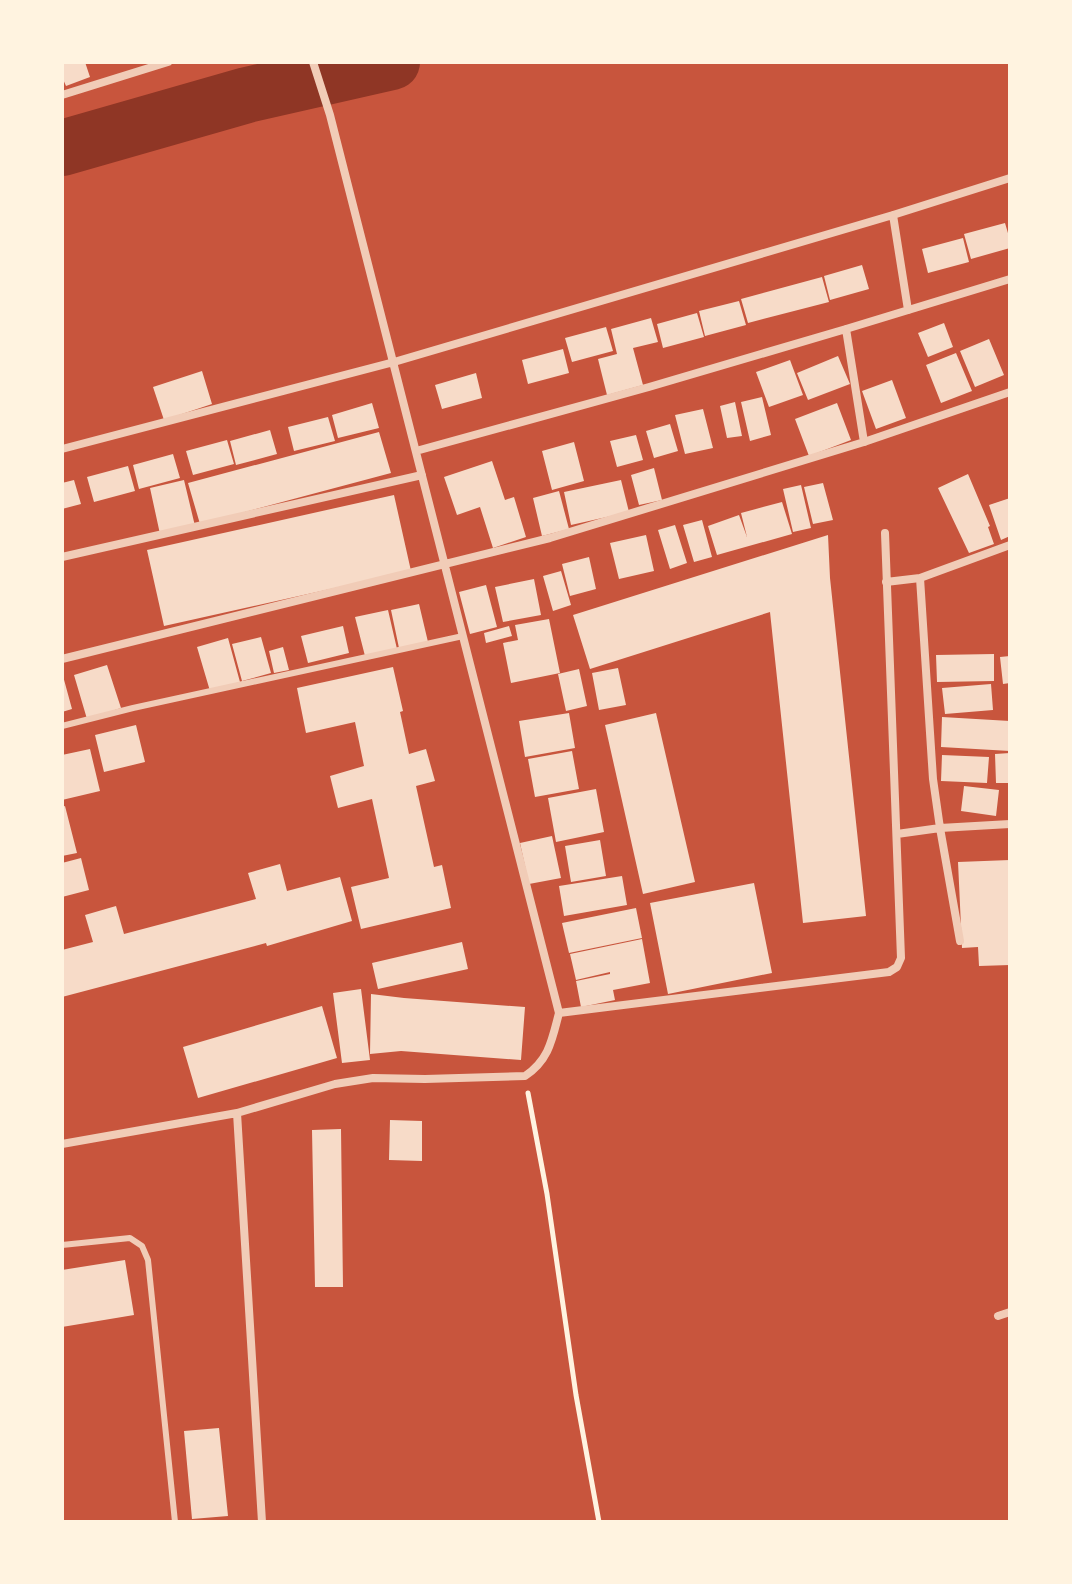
<svg xmlns="http://www.w3.org/2000/svg" width="1072" height="1584" viewBox="0 0 1072 1584" font-family="Figtree,sans-serif">
	<rect width="100%" height="100%" fill="#c8553d"/>
	<g fill="none" stroke-linecap="round" stroke-linejoin="round">
		<path stroke="#8f3625" stroke-width="56" d="M62,148L247,95L392,62"/>
	</g>
	<path fill="#f7dbc8" d="M62,62H85L90,77L66,86L62,77Z
		M1005,223L1010,240V248L971,259L964,234Z
		M963,238L969,262L928,273L922,249Z
		M862,265L869,289L830,300L824,276Z
		M822,277L829,302L748,323L741,299Z
		M739,301L746,325L705,336L699,311Z
		M697,313L704,337L663,348L657,324Z
		M651,318L658,342L633,348L643,385L607,395L598,359L617,354L611,329Z
		M944,323L953,347L928,357L918,333Z
		M606,327L613,351L572,362L565,338Z
		M989,339L1004,375L975,387L960,351Z
		M563,349L569,373L528,384L522,360Z
		M956,353L972,391L941,403L926,365Z
		M838,356L850,384L808,400L797,373Z
		M790,360L803,395L769,407L756,372Z
		M202,371L212,404L164,420L153,387Z
		M476,373L482,398L442,409L435,385Z
		M892,380L906,418L876,429L862,391Z
		M762,397L771,435L750,441L741,402Z
		M735,402L742,436L727,438L720,406Z
		M372,403L379,428L338,438L332,415Z
		M837,403L851,440L809,456L795,419Z
		M703,409L713,448L685,454L675,415Z
		M328,417L335,441L294,451L288,427Z
		M670,424L678,451L654,458L646,431Z
		M270,430L277,454L236,465L230,441Z
		M379,432L391,473L200,524L188,483Z
		M636,435L643,460L617,467L610,441Z
		M227,440L234,464L193,475L186,451Z
		M574,442L584,481L552,490L542,451Z
		M173,454L180,478L139,489L133,465Z
		M492,461L505,500L514,497L526,537L493,548L480,507L457,515L444,477Z
		M128,466L135,491L94,502L87,477Z
		M654,468L662,500L639,505L631,475Z
		M968,474L990,526L988,527L994,544L969,553L938,488Z
		M74,480L81,504L62,509V483Z
		M184,480L195,526L160,534L150,488Z
		M621,480L629,512L571,525L564,492Z
		M823,483L833,520L813,524L804,487Z
		M801,485L811,528L793,532L783,489Z
		M559,491L569,529L542,536L533,498Z
		M394,495L411,571L164,626L147,550Z
		M1010,498V536L1001,540L989,505Z
		M782,502L792,534L717,555L708,526L739,515L747,537L741,513Z
		M702,520L712,557L694,562L683,525Z
		M675,525L687,563L670,569L658,530Z
		M646,535L654,571L619,579L610,543Z
		M828,535L830,578L866,916L803,923L770,612L590,669L573,615Z
		M589,557L596,589L570,596L562,564Z
		M561,571L571,605L553,611L543,576Z
		M534,579L541,615L503,622L495,587Z
		M486,585L497,627L470,634L459,592Z
		M419,604L428,642L399,648L391,610Z
		M388,610L397,649L365,656L355,617Z
		M549,619L560,673L511,683L503,643L518,640L515,625Z
		M343,626L349,653L308,663L301,636Z
		M509,626L512,636L486,643L484,633Z
		M261,637L271,673L242,681L232,644Z
		M228,638L240,682L210,691L197,647Z
		M283,647L289,670L274,673L269,651Z
		M994,654V681L937,682L936,655Z
		M1010,656V683L1003,684L1000,657Z
		M107,665L121,708L87,719L74,675Z
		M393,667L403,711L400,712L409,754L426,749L435,781L416,786L434,867L442,865L451,908L361,929L351,887L389,878L372,799L338,808L330,776L364,766L355,722L306,733L297,688Z
		M618,668L626,705L599,710L592,673Z
		M579,669L587,706L566,711L558,674Z
		M63,676L72,709L62,712V677Z
		M991,684L993,710L945,714L942,688Z
		M569,713L575,748L525,757L519,721Z
		M656,713L695,882L643,894L605,725Z
		M942,717L1010,721V751L941,747Z
		M136,725L145,762L104,772L95,735Z
		M90,749L100,791L62,800V755Z
		M572,751L579,789L535,797L528,759Z
		M1010,753V783H996L995,754Z
		M942,755L989,757L987,783L941,781Z
		M964,786L999,790L996,816L961,811Z
		M596,789L604,832L556,842L548,798Z
		M65,806L77,853L62,856V807Z
		M552,836L561,878L529,884L520,843Z
		M600,840L606,876L571,882L565,846Z
		M81,858L89,890L62,897V863Z
		M1010,860V965L979,966L978,947L962,948L958,862Z
		M280,864L287,891L340,877L352,921L267,946L266,943L62,997V950L93,942L85,915L116,906L124,934L256,899L248,873Z
		M622,876L627,905L564,916L559,886Z
		M754,883L772,973L668,994L650,903Z
		M636,908L642,938L569,953L562,923Z
		M642,939L650,983L613,990L615,1000L581,1007L576,981L610,974V972L576,980L570,954Z
		M462,942L468,969L378,989L372,963Z
		M361,989L370,1060L342,1063L333,993Z
		M371,994L404,998L525,1007L521,1060L401,1051L370,1054Z
		M322,1006L337,1058L198,1098L183,1047Z
		M390,1120L422,1121V1161L389,1160Z
		M341,1129L343,1287H315L312,1130Z
		M125,1260L134,1315L62,1327V1270Z
		M219,1428L228,1516L192,1519L184,1431Z"/>
	<g fill="none" stroke-linecap="round" stroke-linejoin="round">
		<path stroke="#fff3e0" stroke-width="5" d="M528,1093L547,1194L576,1395L599,1522"/>
		<path stroke="#f1ccb7" stroke-width="6" d="M62,726L133,708L463,636
			M62,1245L130,1238L142,1246L148,1260L175,1522"/>
		<path stroke="#f1ccb7" stroke-width="8" d="M62,95L168,62
			M893,215L908,310
			M846,329L864,442
			M62,449L394,362L893,215L1010,178
			M416,451L649,387L846,329L1010,279
			M62,557L422,475
			M920,578L933,779L940,828L960,941
			M886,582L920,578L1010,545
			M62,659L550,538L864,442L1010,392
			M897,834L940,828L1010,824
			M559,1013L889,972L897,967L901,958L885,533
			M237,1113L262,1522
			M62,1144L237,1113L335,1084L373,1078L425,1079L525,1076C549,1060 552,1040 559,1013L330,115L313,62
			M998,1316L1010,1312"/>
	</g>
	<rect width="1072" height="1584" fill="none" stroke="#fff3e0" stroke-width="128"/>
</svg>
